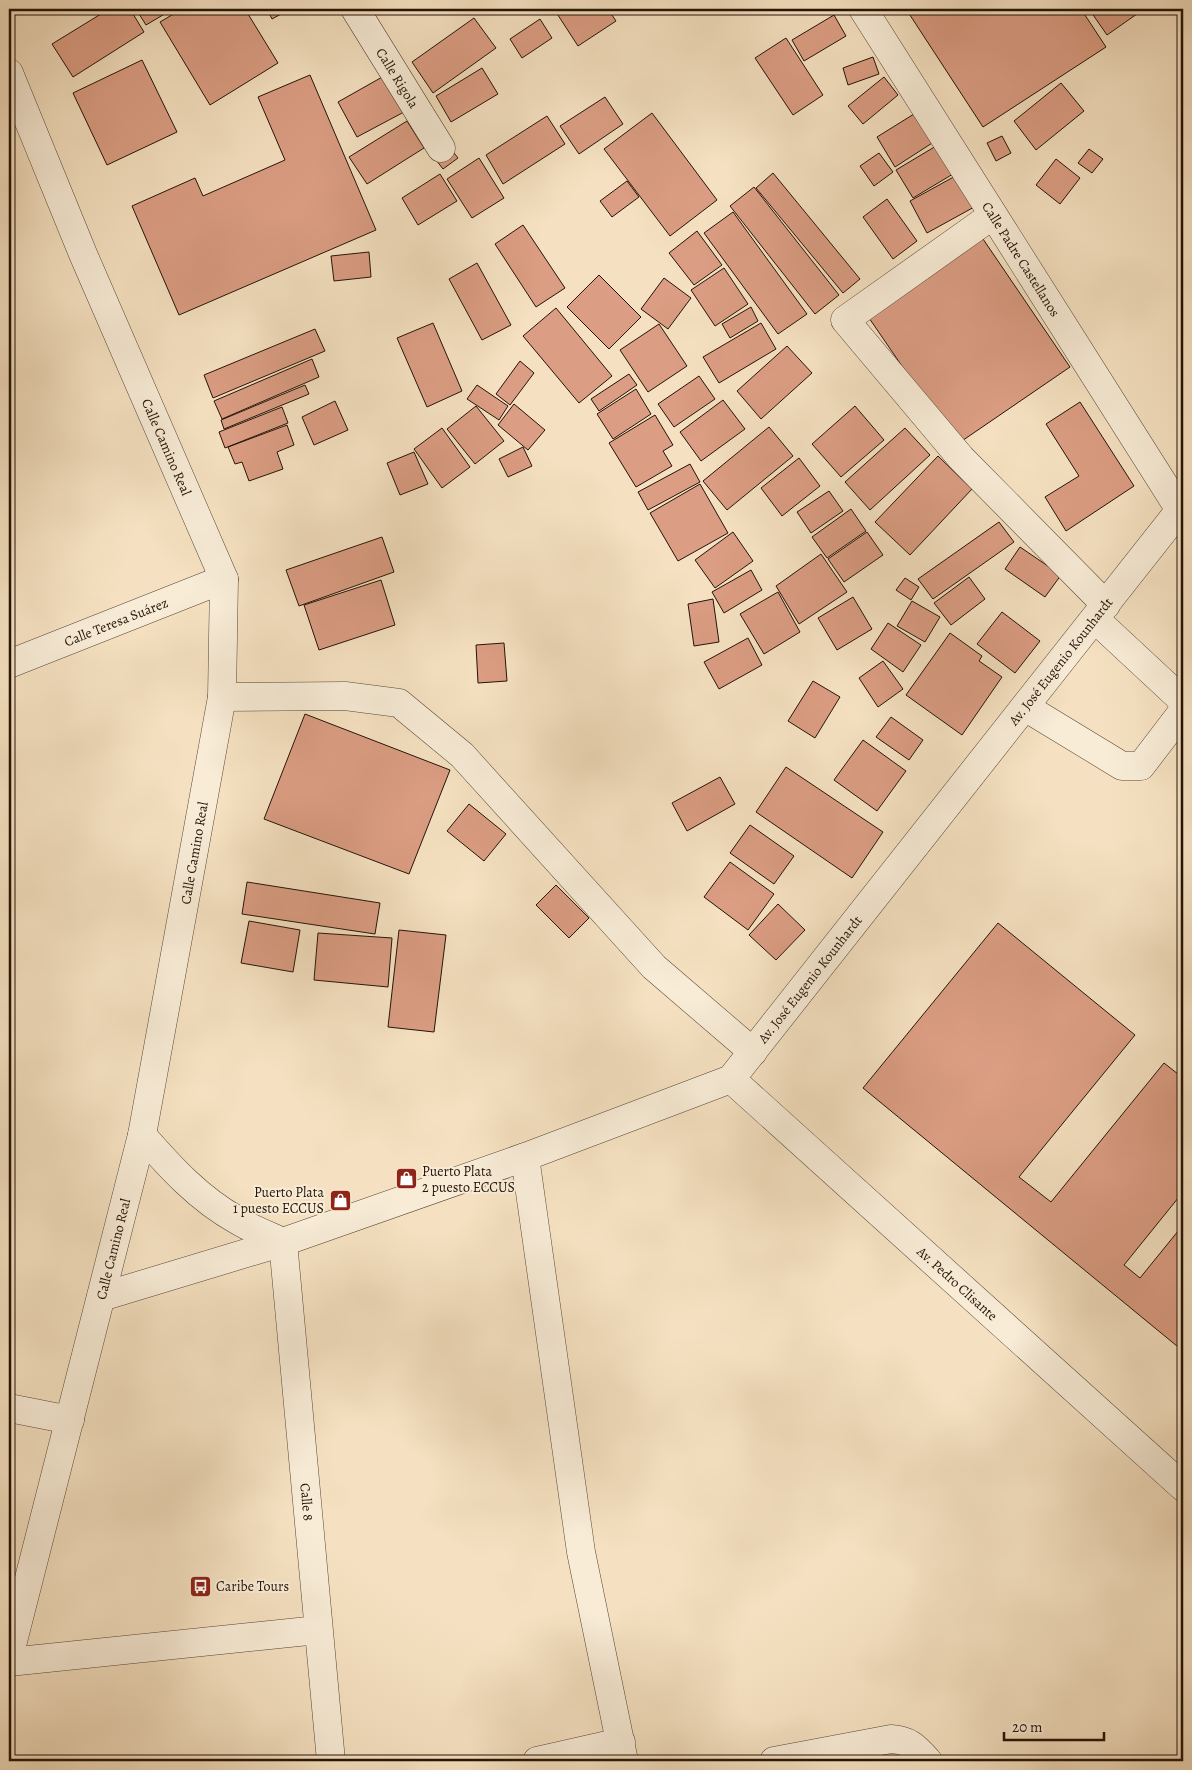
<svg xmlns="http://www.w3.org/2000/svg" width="1192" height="1770" viewBox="0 0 1192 1770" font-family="Alegreya,serif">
	<rect width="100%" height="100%" fill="#f5e1c1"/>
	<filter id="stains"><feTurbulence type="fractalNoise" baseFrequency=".004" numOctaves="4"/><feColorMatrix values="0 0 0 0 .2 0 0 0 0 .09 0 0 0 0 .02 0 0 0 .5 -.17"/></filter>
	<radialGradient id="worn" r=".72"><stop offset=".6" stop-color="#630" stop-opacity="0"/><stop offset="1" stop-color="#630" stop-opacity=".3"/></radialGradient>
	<path fill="#db9d83" stroke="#241307" d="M109,9H130L144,32L73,77L52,44Z
		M136,9H173L146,25Z
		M182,9H245L278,63L210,105L160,22Z
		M267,9H290L272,19Z
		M554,9H608L616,21L578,46Z
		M906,9H1081L1106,47L983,127Z
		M1089,9H1144L1107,35Z
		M834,15L846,36L804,61L792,40Z
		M474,18L496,48L433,93L412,62Z
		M540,19L552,38L522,58L510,39Z
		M786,38L823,95L793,115L755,58Z
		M873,57L879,74L848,85L843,68Z
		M142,60L177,132L107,165L73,93Z
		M482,68L498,94L451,122L436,96Z
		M310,75L376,230L179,315L132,206L195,178L203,196L285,160L258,97Z
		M384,76L404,112L357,137L338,102Z
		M884,77L898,95L863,124L848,106Z
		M1061,83L1084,111L1036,150L1014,121Z
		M605,97L623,124L579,154L560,126Z
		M922,109L940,138L895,167L877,137Z
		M652,113L717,200L670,236L604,149Z
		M547,116L565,144L503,184L486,155Z
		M407,121L424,148L367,184L349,157Z
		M1002,136L1011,153L996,161L987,143Z
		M941,143L958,171L913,198L896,170Z
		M447,144L458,158L443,169L433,156Z
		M1089,149L1103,159L1092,173L1078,163Z
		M879,153L893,172L874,186L860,166Z
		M479,158L504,198L472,218L447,179Z
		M1056,159L1080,178L1060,204L1036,185Z
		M773,173L860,279L843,293L756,188Z
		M440,174L457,201L418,225L402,198Z
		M959,174L976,206L927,233L910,201Z
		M627,181L639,197L612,217L600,201Z
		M754,187L839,295L815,314L730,206Z
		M887,199L917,241L893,259L863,217Z
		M733,212L807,314L778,334L704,233Z
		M523,225L565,288L536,307L495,244Z
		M697,231L722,265L694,285L669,253Z
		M981,236L1070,367L956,445L867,315Z
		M369,252L371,277L334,281L331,256Z
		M477,263L511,325L482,340L449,279Z
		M724,268L748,304L715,326L691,290Z
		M599,275L641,317L609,349L567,307Z
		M664,278L691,298L668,329L641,309Z
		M751,307L758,321L730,338L722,324Z
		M556,308L612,376L579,403L523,336Z
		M433,323L462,391L427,407L397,338Z
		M761,323L776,349L719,383L703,357Z
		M659,324L687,366L648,392L620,350Z
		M315,329L325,351L213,398L204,375Z
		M787,346L812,373L761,419L737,391Z
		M312,359L319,377L222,419L214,401Z
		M520,361L534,373L510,405L496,394Z
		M629,374L637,385L599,411L591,399Z
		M699,376L715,399L674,427L658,404Z
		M305,385L309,394L224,429L221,420Z
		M477,385L508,406L499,420L467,399Z
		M636,389L651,414L613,439L597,414Z
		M723,400L745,429L701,461L680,432Z
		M335,401L348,430L314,445L302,417Z
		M1080,402L1134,486L1066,531L1045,497L1079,476L1046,424Z
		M514,404L545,430L528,450L498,425Z
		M476,406L504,441L475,464L447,429Z
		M855,406L884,440L841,477L812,444Z
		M282,407L288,423L225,448L219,432Z
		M655,415L673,445L663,451L672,466L636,487L609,443Z
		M287,425L294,445L277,452L283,469L249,481L242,462L235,464L228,447Z
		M769,427L793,456L727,510L703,481Z
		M442,428L470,467L442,488L414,449Z
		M905,428L930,455L870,510L845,482Z
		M523,447L532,466L508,477L499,459Z
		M414,452L428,484L400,495L387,463Z
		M938,456L972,489L910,555L875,522Z
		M799,458L820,486L782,516L761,488Z
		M690,464L700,482L648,510L638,492Z
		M700,484L728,533L678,561L650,513Z
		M829,491L843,511L811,533L797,512Z
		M851,509L866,531L827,558L812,537Z
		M999,522L1014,542L933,599L918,579Z
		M733,532L753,561L715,588L695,560Z
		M867,532L883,555L844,582L828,559Z
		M382,537L394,572L299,606L286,570Z
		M1020,547L1061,575L1045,597L1005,569Z
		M821,554L847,592L799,624L776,586Z
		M751,570L762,590L724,613L712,592Z
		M969,577L985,599L951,625L934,603Z
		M905,578L919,587L911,600L896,590Z
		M381,580L395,625L319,650L304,605Z
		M778,592L800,632L764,654L740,614Z
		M853,597L872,629L837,650L818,618Z
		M713,599L719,642L694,646L688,604Z
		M912,601L940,617L925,642L897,626Z
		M1002,612L1040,641L1015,673L977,644Z
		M888,623L921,645L903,672L871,649Z
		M950,633L982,656L979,661L1002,677L962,735L906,695Z
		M748,638L762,665L719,689L704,662Z
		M504,643L507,681L478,683L476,645Z
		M883,661L903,689L878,707L859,678Z
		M813,681L840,697L815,738L788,721Z
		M305,714L450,770L409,874L264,819Z
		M891,717L923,740L909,760L876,737Z
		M863,740L906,771L877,811L834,780Z
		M786,767L883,832L852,878L756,812Z
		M720,777L735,804L687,831L672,803Z
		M469,804L506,834L484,861L447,831Z
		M750,825L794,856L774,884L730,853Z
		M730,862L774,894L748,930L704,897Z
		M247,882L380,903L375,934L242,914Z
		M556,885L589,918L569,938L536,905Z
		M778,904L805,930L776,960L749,935Z
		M249,921L300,930L293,972L241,963Z
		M998,923L1135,1035L1019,1177L1051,1202L1164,1063L1183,1078V1192L1124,1265L1140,1278L1183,1225V1351L863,1088Z
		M399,930L446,935L434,1032L388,1027Z
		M318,933L392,938L388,987L314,980Z"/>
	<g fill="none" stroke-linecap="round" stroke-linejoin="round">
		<defs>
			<g id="minor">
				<path id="s1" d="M355,9L441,148"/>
				<path id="s2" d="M863,9L1180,510"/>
				<path id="s3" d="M9,73L83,254L224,579L222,697L142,1135L9,1657"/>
				<path d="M993,215L845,320L961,458L1106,605"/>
				<path d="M1095,619L1180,698L1183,706"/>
				<path id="s4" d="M9,664L224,579"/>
				<path d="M222,697L345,696L399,703L462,755L654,967L753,1052"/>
				<path d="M1025,707L1122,766H1141L1183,711"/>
				<path id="s5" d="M731,1079L1183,1487"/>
				<path d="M142,1135C170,1167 199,1199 237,1220C251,1229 268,1235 283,1242"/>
				<path d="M525,1157L581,1552L624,1761"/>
				<path id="s6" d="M283,1242L331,1761"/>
				<path id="s7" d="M101,1297L283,1242L525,1157L731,1079L1183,506"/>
				<path d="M9,1408L70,1420"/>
				<path d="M9,1662L318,1630"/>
				<path d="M537,1761L621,1742"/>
				<path d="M774,1761L891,1739C910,1740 916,1748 928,1761"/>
			</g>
		</defs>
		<use href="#minor" stroke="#584636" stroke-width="29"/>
		<use href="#minor" stroke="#f8ecd7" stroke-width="28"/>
	</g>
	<defs>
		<symbol id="shop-square" viewBox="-11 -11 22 22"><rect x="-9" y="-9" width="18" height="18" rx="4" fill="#8f2418" stroke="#f8ecd7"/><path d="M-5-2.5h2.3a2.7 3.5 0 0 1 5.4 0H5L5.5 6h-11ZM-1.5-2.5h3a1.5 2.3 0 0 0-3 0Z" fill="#fff"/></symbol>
		<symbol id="bus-square" viewBox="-11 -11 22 22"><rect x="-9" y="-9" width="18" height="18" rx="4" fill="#8f2418" stroke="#f8ecd7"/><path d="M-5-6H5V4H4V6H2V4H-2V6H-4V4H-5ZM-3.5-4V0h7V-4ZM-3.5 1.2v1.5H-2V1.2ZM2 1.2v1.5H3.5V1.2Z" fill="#fff"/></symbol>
	</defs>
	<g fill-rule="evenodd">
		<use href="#shop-square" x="394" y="1166" width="25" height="25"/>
		<use href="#shop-square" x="328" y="1188" width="25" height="25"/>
		<use href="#bus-square" x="188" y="1574" width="25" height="25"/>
	</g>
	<g text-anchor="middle" stroke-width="4" stroke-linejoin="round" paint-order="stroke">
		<g font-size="14" fill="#241307" stroke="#f8ecd7">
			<text dy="5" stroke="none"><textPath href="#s1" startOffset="81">Calle Rigola</textPath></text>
			<text dy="5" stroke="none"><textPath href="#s2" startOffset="296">Calle Padre Castellanos</textPath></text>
			<text dy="5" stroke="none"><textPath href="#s3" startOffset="406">Calle Camino Real</textPath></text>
			<text dy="5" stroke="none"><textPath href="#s4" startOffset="115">Calle Teresa Suárez</textPath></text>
			<text dy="5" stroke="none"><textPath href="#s7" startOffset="1199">Av. José Eugenio Kounhardt</textPath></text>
			<text transform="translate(194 853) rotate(-80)" y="5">Calle Camino Real</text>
			<text dy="5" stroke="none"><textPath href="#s7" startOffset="794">Av. José Eugenio Kounhardt</textPath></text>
			<text transform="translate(113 1249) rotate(-76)" y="5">Calle Camino Real</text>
			<text dy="5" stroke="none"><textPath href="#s5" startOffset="305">Av. Pedro Clisante</textPath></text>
			<text dy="5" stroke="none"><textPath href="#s6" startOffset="261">Calle 8</textPath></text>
		</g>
		<g font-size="14" fill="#241307" stroke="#f8ecd7" text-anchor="start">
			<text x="422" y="1176">Puerto Plata<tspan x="422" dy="16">2 puesto ECCUS</tspan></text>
			<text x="324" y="1197" text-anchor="end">Puerto Plata<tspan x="324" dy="16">1 puesto ECCUS</tspan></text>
			<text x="216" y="1591">Caribe Tours</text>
		</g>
	</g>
	<rect width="1192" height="1770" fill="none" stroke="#f5e1c1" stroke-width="30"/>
	<rect x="10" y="10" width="1172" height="1750" fill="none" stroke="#241307" stroke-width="2.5"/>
	<rect x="15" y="15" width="1162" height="1740" fill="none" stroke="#241307"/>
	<path d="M1004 1732v8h100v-8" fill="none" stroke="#241307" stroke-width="2.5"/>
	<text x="1012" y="1732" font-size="15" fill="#241307" stroke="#f8ecd7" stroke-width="4" paint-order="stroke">20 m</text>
	<rect width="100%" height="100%" filter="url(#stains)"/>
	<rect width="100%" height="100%" fill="url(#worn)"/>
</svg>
